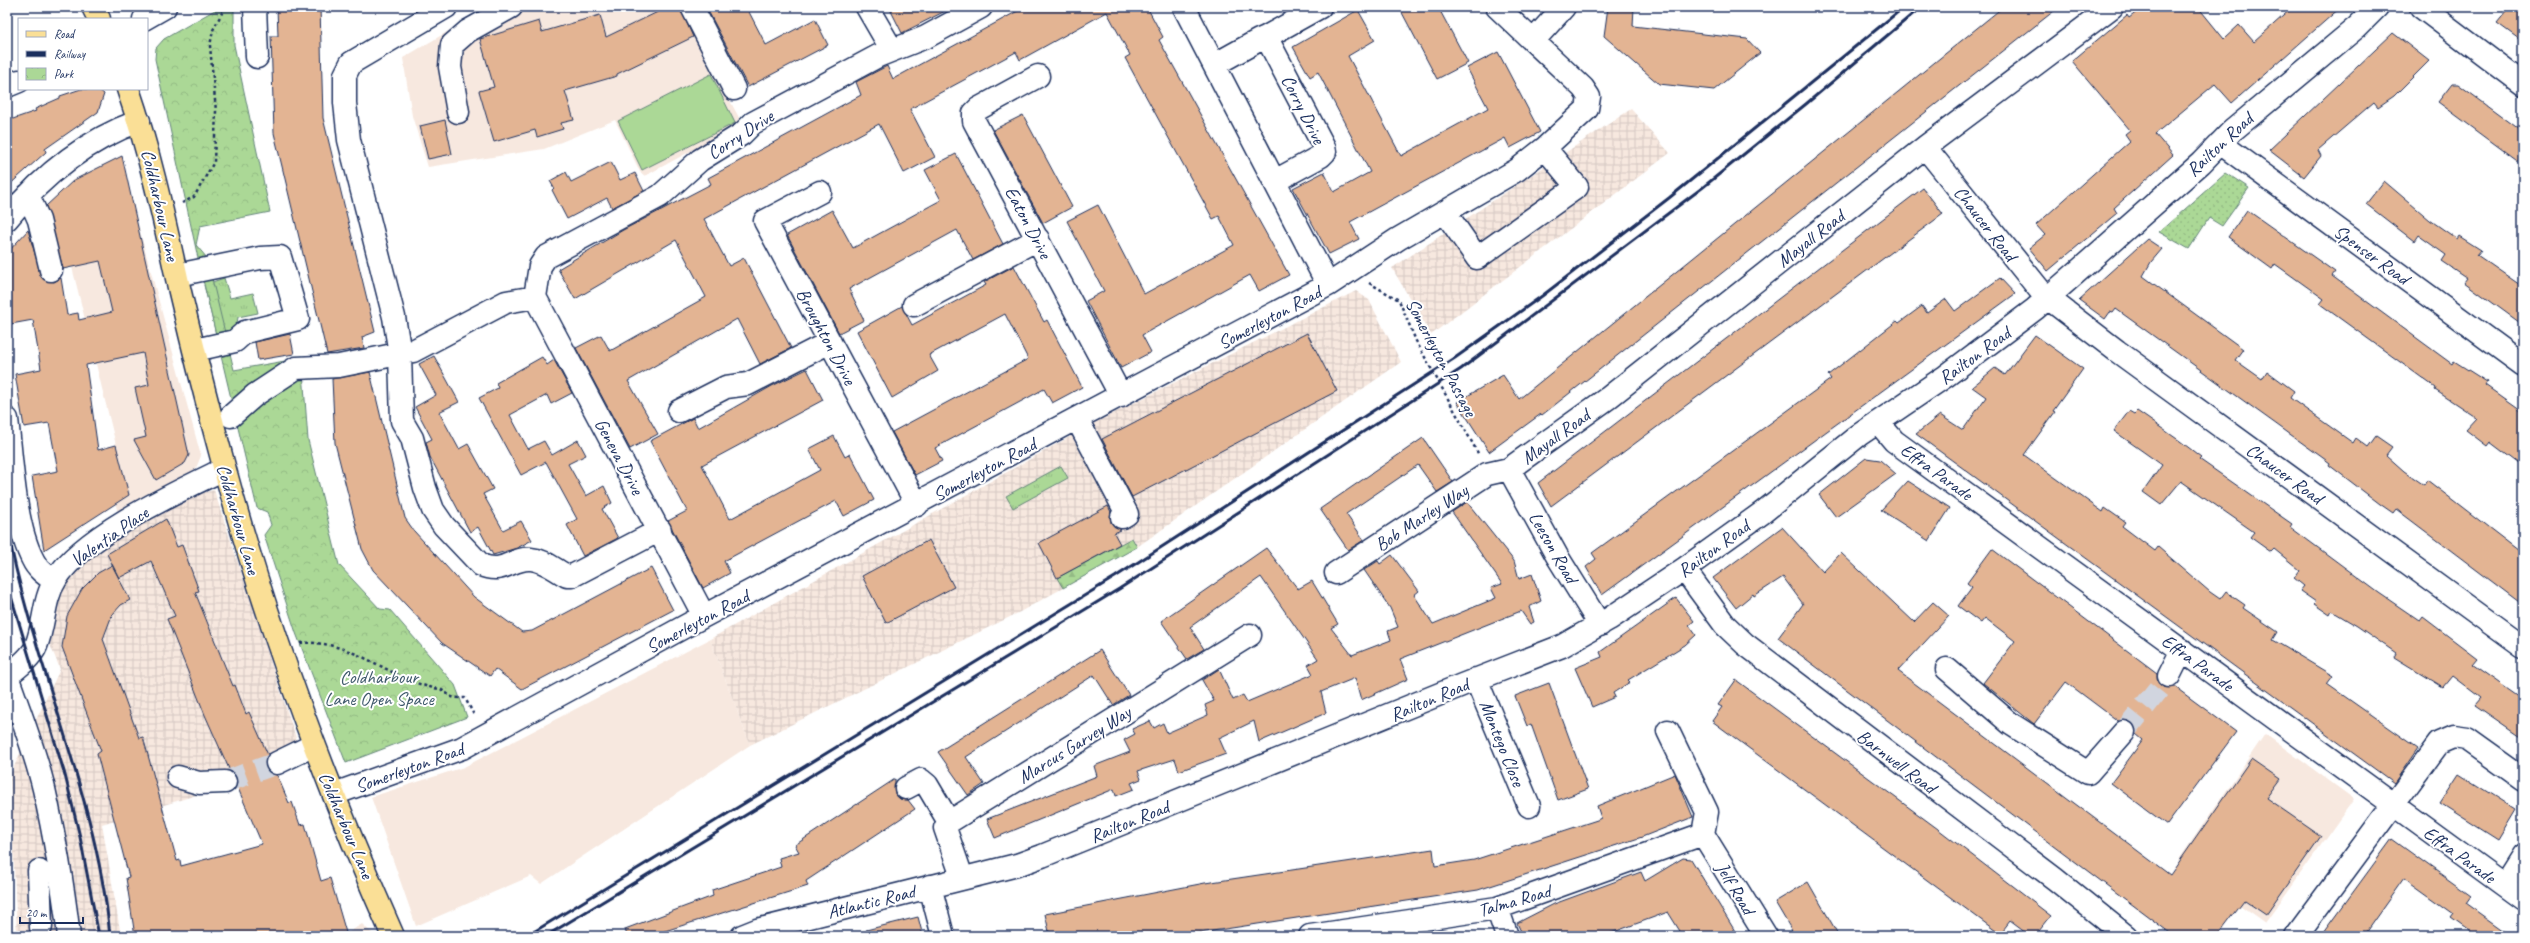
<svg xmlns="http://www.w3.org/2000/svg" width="2530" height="943" viewBox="0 0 2530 943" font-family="Caveat,sans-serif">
	<defs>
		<pattern id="industrial-grid" width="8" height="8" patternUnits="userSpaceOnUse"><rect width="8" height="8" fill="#f7e8df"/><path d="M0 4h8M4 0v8" fill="none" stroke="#d3c7c2"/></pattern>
		<pattern id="grass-tufts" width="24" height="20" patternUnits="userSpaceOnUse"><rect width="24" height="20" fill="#abd896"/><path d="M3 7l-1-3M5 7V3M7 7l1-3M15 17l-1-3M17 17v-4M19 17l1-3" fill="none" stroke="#93ba84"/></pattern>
		<pattern id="forest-firs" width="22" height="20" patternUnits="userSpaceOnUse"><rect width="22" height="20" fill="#abd896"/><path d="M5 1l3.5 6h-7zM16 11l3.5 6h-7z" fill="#93ba84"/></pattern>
		<pattern id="park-crowns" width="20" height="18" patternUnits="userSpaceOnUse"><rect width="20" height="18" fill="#abd896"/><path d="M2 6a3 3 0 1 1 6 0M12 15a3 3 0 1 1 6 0" fill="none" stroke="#93ba84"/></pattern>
		<pattern id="garden-dots" width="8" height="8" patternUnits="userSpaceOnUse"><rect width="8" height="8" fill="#abd896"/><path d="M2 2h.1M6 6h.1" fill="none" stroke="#93ba84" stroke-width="1.8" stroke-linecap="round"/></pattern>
	</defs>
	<rect width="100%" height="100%" fill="#fff"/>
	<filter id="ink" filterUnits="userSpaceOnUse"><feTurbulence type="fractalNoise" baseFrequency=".025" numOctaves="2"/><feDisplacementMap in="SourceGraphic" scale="8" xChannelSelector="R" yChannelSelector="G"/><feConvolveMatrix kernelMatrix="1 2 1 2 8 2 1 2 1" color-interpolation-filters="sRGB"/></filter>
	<g filter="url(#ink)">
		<path fill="#f7e8df" d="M489,7H679L742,123L645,176L640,172L615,120L544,149L428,167L412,116L403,58Z
			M120,158L201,456L194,473L119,517L101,449L116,445L72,267L56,270L43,209Z
			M710,639L750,745L541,884L531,876L416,926L371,797L464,767Z
			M2265,734L2354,799L2265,923L2178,861Z
			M362,924L375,936H339L346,934Z"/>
		<path fill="url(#industrial-grid)" d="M1631,109L1670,153L1431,335L1392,268Z
			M1356,291L1369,300L1401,362L1137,547L1018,613L750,745L710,639L1096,422Z
			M214,490L304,762L102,824L121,936H17L10,775L60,669L46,635L58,592L87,554L186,497Z"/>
		<path fill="url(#grass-tufts)" stroke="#63847a" d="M224,278L230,298L253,293L258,313L238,317L236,330L216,334L204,285Z
			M1061,466L1068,478L1013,508L1006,496Z"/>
		<path fill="url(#forest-firs)" stroke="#63847a" d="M1132,538L1137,547L1063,588L1057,578Z"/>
		<path fill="url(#park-crowns)" stroke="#63847a" d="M220,7H234V45L270,212L200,226L196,245L207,258L234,370L302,358L308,440L339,565L380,609L390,610L455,685L467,717L346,763L296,633L264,535L271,525L267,512L257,508L199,263L155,59L156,48L164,39Z"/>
		<path fill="url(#garden-dots)" stroke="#63847a" d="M2226,173L2249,188L2222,226L2209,218L2189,249L2159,232Z"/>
		<path fill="#abd896" stroke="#63847a" d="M711,74L735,123L642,170L618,121Z"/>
		<path fill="#e3b493" stroke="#1b2f5e" d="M277,7H320L323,118L375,332L362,337L364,348L327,354L274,133L271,36H278Z
			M668,7H680L693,37L617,74V76L565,91L574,120L561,123L563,129L537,137L535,130L494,142L479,91L494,87L480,39L539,21L542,32L600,15L606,37Z
			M706,7H754L748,10L766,45L815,19L828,45L748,87Z
			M889,7H953L902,33Z
			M1025,7H1147L1163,37L1159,40L1289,275L1259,291L1250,275L1142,335L1151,352L1121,368L1086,301L1104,291L1067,221L1098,205L1144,294L1234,245L1219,216L1213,219L1125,58L1130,55L1107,12L1020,60L1016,52L910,109L935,157L904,173L879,124L704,219L729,266L744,258L791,348L760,364L737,319L628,381L658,434L630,449L576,348L601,335L610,351L706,297L676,240L575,299L558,269L623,230L711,184L708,178L861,95L856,82L887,66L893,79Z
			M1399,7H1438L1468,63L1437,79Z
			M1608,7H1634L1633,26L1747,39L1760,53L1714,90L1659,84L1604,36Z
			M2003,7H2059L1542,415L1541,414L1489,452L1457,402L1503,375L1519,399Z
			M2143,7H2198L2224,39L2239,25L2254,42L2293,7H2341L2232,103L2215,84L2155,134L2173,155L2114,208L2117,213L2048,271L2029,248L2045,235L2036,225L2130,141L2125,134L2130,130L2072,61L2127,15L2129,18Z
			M2510,7H2523V42L2497,23Z
			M1358,10L1375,40L1348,56L1401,156L1488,108L1467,68L1498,52L1540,132L1510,148L1505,138L1350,222L1359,239L1329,254L1293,188L1324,172L1334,192L1370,172L1318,72L1310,77L1293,47Z
			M2393,33L2429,61L2394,96L2378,107L2374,102L2318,150L2321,156L2304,177L2269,150Z
			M2452,84H2458L2523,132V165L2438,102Z
			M81,89H98L104,94L98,112L45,149L46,152L7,187V121L36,111L35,109L60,98V96Z
			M1023,115L1072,207L1043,223L993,130Z
			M445,120L452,154L428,159L420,126Z
			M956,154L1003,244L973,260L957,230L849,289L864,320L839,333L787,235L832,210L853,248L941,200L925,170Z
			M122,156L189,455L185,463L156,480L134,440L146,437L135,388L149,385L143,353L86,365L98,450L116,445L129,495L44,550L32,476L58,471L49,423L24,427L15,374L41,369L33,320L11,324L7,301V253L28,230L42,278L54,282L61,278L67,315L78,313L79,320L112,312L100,261L63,269L46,206L74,180Z
			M611,162L620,180L635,173L644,191L612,208L607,198L567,219L552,190L554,188L550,181L566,172L571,182Z
			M2384,181L2430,220L2457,239L2459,236L2481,250L2477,255L2523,287V325L2464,282L2467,278L2442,261L2446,255L2418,235L2414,241L2366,204Z
			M1923,188L1943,214L1551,506L1538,483Z
			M2247,210L2335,272L2332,276L2452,364L2454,361L2487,382L2485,385L2523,412V467L2490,442L2487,446L2466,430L2477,418L2435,390L2436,388L2320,304L2324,299L2275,264L2272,269L2228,237Z
			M2147,239L2162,249L2151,262L2143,276L2243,349L2235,360L2262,379L2267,371L2294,391L2290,398L2353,443L2356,438L2368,447L2376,436L2392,447L2386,455L2404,471L2424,485L2427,480L2523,554V605L2396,509L2393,513L2380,504L2329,465L2330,463L2116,309L2113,313L2110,312L2105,319L2079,300Z
			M1014,266L1044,322L1047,320L1082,387L1052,403L1044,389L935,448L942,461L915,475L892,432L1028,359L1005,314L929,355L938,371L892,398L857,331L902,306L912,325L986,285L984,282Z
			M2000,278L2015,294L1602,595L1586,567L1596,559L1592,553L1831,379L1828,375L1897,321L1899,323L1922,306L1927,313L1946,299L1955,311Z
			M1307,333L1337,391L1132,497L1102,439Z
			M290,334L294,354L258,360L255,342Z
			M2035,335L2083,369L2053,411L2055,412L2024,455L2103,512L2105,508L2125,522L2122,526L2155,551L2158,547L2210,592L2220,599L2226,591L2235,598L2245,605L2243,608L2278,632L2273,640L2333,676L2327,684L2418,748L2394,783L1916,434L1940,415L1963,430L1986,397L1972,387L1995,368L2005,375Z
			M434,356L459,402L439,412L459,449L468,444L493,489L483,494L503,530L521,521L532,540L517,548L493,555L478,527L470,532L430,457L426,442L432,439L415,407L436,395L419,364Z
			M542,357L547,365L554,360L572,393L551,404L547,395L510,415L528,449L544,441L552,455L578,440L586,455L568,464L586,496L604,486L612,503L602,509L618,538L583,556L567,525L577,519L546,462L521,475L479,398L498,388L496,383Z
			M807,369L823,400L702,465L730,519L820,470L809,449L834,436L845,457L850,454L874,500L844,516L836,501L724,561L730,573L703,588L668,521L687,511L650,441L693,418L698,428L772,386Z
			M370,372L405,518L414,531L474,597L522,632L532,631L651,568L673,610L522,689L495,669L490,676L442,643L373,570L362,549L335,443L332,379Z
			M2129,411L2134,414L2137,411L2180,441L2201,457L2199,459L2292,524L2290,527L2379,593L2420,621L2423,617L2477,658L2472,664L2523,700V738L2475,705L2481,698L2452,676L2443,687L2394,657L2396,653L2357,626L2332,611L2330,615L2314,604L2316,602L2300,591L2304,586L2294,578L2300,570L2274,549L2271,552L2250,537L2254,532L2181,481L2161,505L2143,492L2162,465L2114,431Z
			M1423,438L1453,482L1437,492L1418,465L1346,514L1364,540L1348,550L1320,509Z
			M1866,458L1880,460L1896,474L1836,517L1819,495Z
			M1908,481L1950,508L1929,541L1881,510Z
			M1467,502L1514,561L1519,579L1532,574L1541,601L1529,607L1534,622L1530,624L1521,611L1400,659L1408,679L1361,700L1355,678L1321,692L1326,713L1259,742L1254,721L1219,738L1226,754L1179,771L1175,759L1138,771L1141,779L1131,783L1134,789L1116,796L1114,789L995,838L987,819L1097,776L1094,766L1130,752L1124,740L1135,734L1132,729L1150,721L1154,728L1163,723L1167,733L1208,715L1205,705L1214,701L1202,680L1219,669L1233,700L1243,695L1247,702L1313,674L1308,665L1318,659L1261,577L1190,627L1204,649L1187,659L1161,621L1266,548L1298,589L1312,581L1338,624L1331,628L1352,655L1391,640L1388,631L1398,627L1390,608L1364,570L1378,561L1380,564L1392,555L1419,591L1414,595L1433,624L1496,598L1491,588L1502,584L1452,512Z
			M1108,506L1111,512V523L1121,530L1114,533L1120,544L1057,578L1039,543Z
			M166,519L177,547L182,545L199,591L195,592L233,686L235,685L246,714L249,712L268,755L265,762L266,768L270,774L277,775L289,803L292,802L300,825L305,824L321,881L330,878L347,936H135L126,878L129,877L97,754L101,751L62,647L67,616L82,589L98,573L112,565L130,600L121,605L112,615L103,639L139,738L143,737L177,861L180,860L181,866L262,844L237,786L236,776L230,771L205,715L167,619L175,616L151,561L119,578L107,554Z
			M1782,527L1823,572L1841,553L1914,622L1933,602L1949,616L1898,671L2170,875L2251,759L2280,779L2266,798L2321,836L2266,915L2244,900L2217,936H2174L1778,638L1803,604L1783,577L1754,596L1753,594L1736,608L1713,578Z
			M929,540L954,587L886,623L862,576Z
			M1992,549L2157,673L2158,683L2163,687H2175L2236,732L2167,825L2111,783L2143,740L2136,734L2132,722L2126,720L2118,721L2066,682L2034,724L1983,683L2015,641L1985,618L1981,623L1958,606L1972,587L1967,583Z
			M1676,598L1694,621L1689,625L1696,635L1685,645L1628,680L1630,682L1613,693L1615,697L1592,707L1575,668L1602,657L1600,652Z
			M1100,650L1129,695L1113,705L1094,675L966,757L984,784L968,795L938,752Z
			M1736,680L1938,829L2051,916L2035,936H2030L2010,921L2000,934L1712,721L1722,707L1718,705Z
			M1549,683L1588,789L1558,800L1531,724L1527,726L1515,696Z
			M1675,774L1693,817L1642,837L1478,890L1180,936H1050L1045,914L1205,883L1433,849L1435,866L1474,860L1597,820L1601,818L1597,806Z
			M2459,774L2516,810L2498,840L2440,803Z
			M895,779V794L900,799L908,800L915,809L806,881L808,886L649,936H627L625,929L713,896L712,890L781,867L779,858L799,852L795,845Z
			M2392,839L2471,896L2466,903L2512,936H2476L2451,918L2454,914L2404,878L2363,936H2321Z
			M1683,858L1691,859L1738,936H1683L1668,912L1603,936H1523L1517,923L1554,904L1641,872L1645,881Z
			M1808,882L1839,936H1795L1775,902Z
			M918,917L923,936H867L866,930Z"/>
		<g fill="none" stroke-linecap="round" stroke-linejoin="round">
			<path stroke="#d1d5df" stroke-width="22" stroke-dasharray="22 11" stroke-linecap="butt" d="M2124,732L2169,676
				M225,782L277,763"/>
			<defs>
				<path id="minor" d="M255,7L257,57
					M446,7L351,63L345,75V103L349,140L394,317L400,354L402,421L412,438L425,488L433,510L444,526L481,565C504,575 512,557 531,559C545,560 555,570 567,576H572L660,530
					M692,7L734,89
					M867,7L892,50
					M1184,7L1328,285
					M2421,7L2523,84
					M144,19L165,7
					M1266,37L1320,7
					M1533,41L1564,7
					M1214,65L1259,40L1266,37L1270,44L1324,147L1325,152L1321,156L1275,181
					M1038,76L978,109L974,113V121L1121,396
					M7,86L19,81
					M458,112L450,67L452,45L468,31L511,7
					M2220,143L2523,365
					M1925,147L2047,299
					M820,192L765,221L917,505
					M28,195L39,220L51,270
					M1445,212L1477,258L1577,187L1545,148
					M7,219C42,176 87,140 139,121
					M177,275L260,258L280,257L298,319L245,332L235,341L195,350
					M535,297L540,266L546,257L660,196L700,160L742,134L753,123L878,56L926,37L981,7
					M535,297L704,616
					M2048,298L2117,351L2523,647
					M914,305L1038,239
					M679,411L726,387L748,384L830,342
					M231,416L255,395L296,368L339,366L413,351L506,302L535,297
					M7,419C12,460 14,524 33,560C37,569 46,575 54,581
					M1077,419L1127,514L1122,517
					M1878,422L1894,441L2523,899
					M1509,469L1557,556L1600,625
					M1684,569L1725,625L1745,644L2055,879L2126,936
					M1336,573L1487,474L1509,469L1608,398L1925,147L2112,7
					M1947,669L2011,724L2088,773L2124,732
					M7,676C16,669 32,657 36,646C45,624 43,599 56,579C83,535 177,492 224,469
					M7,676C20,713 35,751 44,789C55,837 63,887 69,936
					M2169,676L2182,650
					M1476,679L1529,806
					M1668,731L1707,812L1703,834
					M277,763L314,745
					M178,777L199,783L225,782
					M906,788L921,780L927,785L949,822
					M334,794L462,748L704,616L1328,285L1398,239L1517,170L1546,147L1587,109L1589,97L1583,88L1497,7
					M39,871L41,927
					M962,877L945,828L949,822L1250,635
					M2504,885L2523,855
					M930,886L943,936
					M1497,908L1507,936
					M742,936L757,930L1017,865L1042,856L1462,685L1562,646L1609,619L1684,569L1762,513L1859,435L1946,376L2035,309L2201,163L2232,131L2357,27L2377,7
					M1310,936L1497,908L1703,834L1766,936
					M2296,936L2439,743L2453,737L2467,739L2523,779"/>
				<path id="major" d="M93,7L99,19
					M128,89C151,156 165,224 180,292C194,352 209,411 225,470C268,629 326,785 393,936"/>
			</defs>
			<use href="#minor" stroke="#1b2f5e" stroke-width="25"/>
			<use href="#major" stroke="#1b2f5e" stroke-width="25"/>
			<path stroke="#1b2f5e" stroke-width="2.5" stroke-dasharray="3 3" stroke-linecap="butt" d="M1346,7H1348
				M182,203L194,197L214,162L216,111L210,46L213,30L225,7
				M1369,283L1399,300L1416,341L1479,455
				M300,643C355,639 390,681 439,689C444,690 448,695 452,697C456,698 461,698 465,698L474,715"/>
			<use href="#minor" stroke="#fff" stroke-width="22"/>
			<use href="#major" stroke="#fadf96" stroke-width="22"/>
			<path stroke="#1b2f5e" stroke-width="3" d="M7,527C33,665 97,796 110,936
				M7,583L65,775L80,837L99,936
				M527,936L1115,577L1455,358L1542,296L1669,198L1904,7
				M546,936L1119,589L1461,369L1702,188L1806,104L1921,7"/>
		</g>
	</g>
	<g text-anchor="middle" stroke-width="4" stroke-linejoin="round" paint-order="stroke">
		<g font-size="19" fill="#1b2f5e" stroke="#fff">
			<text transform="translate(1304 109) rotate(63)" y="7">Corry Drive</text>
			<text transform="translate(740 134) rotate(-33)" y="7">Corry Drive</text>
			<text transform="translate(2219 144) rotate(-43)" y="7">Railton Road</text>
			<text transform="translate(161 205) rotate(77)" y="7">Coldharbour Lane</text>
			<text transform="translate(1029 222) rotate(62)" y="7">Eaton Drive</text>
			<text transform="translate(1986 223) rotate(52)" y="7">Chaucer Road</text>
			<text transform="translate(1810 238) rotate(-38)" y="7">Mayall Road</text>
			<text transform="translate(2372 254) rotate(36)" y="7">Spenser Road</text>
			<text transform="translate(1269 317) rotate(-28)" y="7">Somerleyton Road</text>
			<text transform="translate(827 336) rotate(62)" y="7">Broughton Drive</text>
			<text transform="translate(1974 355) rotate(-36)" y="7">Railton Road</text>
			<text transform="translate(1442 357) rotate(62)" y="7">Somerleyton Passage</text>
			<text transform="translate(1555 436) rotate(-36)" y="7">Mayall Road</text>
			<text transform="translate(620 456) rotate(62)" y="7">Geneva Drive</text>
			<text transform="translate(984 469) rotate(-28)" y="7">Somerleyton Road</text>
			<text transform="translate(1937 471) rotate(36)" y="7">Effra Parade</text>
			<text transform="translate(2285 473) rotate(36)" y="7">Chaucer Road</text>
			<text transform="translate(1421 517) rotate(-33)" y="7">Bob Marley Way</text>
			<text transform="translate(239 519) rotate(74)" y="7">Coldharbour Lane</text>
			<text transform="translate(109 536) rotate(-35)" y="7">Valentia Place</text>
			<text transform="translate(1554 547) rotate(60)" y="7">Leeson Road</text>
			<text transform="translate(1713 548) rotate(-36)" y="7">Railton Road</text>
			<text transform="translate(697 621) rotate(-28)" y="7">Somerleyton Road</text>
			<text transform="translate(2198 662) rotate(36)" y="7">Effra Parade</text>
			<text transform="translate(1429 699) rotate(-23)" y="7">Railton Road</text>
			<text transform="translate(1503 743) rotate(68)" y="7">Montego Close</text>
			<text transform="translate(1074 744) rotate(-32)" y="7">Marcus Garvey Way</text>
			<text transform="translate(1897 761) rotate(37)" y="7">Barnwell Road</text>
			<text transform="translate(409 767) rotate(-20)" y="7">Somerleyton Road</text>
			<text transform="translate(1129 821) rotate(-22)" y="7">Railton Road</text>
			<text transform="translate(347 825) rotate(67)" y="7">Coldharbour Lane</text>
			<text transform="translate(2460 854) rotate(36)" y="7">Effra Parade</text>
			<text transform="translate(1736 888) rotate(59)" y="7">Jelf Road</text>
			<text transform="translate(1514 900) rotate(-16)" y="7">Talma Road</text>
			<text transform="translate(871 901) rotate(-14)" y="7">Atlantic Road</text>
		</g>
		<g font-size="19" fill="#3f596c" stroke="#fff">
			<text x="379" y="683">Coldharbour<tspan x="379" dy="22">Lane Open Space</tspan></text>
		</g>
	</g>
	<rect width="2530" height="943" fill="none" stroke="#fff" stroke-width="24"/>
	<rect x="12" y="12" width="2506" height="919" fill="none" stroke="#1b2f5e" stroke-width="1.5" filter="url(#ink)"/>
	<rect x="18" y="18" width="130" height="72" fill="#ffffff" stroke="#a4acbf"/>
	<rect x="26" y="31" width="20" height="6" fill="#fadf96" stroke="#a4acbf"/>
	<text x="54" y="38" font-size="12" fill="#1b2f5e">Road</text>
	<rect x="26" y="51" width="20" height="6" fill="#1b2f5e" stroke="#a4acbf"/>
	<text x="54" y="58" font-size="12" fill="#1b2f5e">Railway</text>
	<rect x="26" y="68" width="20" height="12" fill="url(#park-crowns)" stroke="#a4acbf"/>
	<text x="54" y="78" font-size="12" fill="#1b2f5e">Park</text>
	<path d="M20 917v6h63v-6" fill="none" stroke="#1b2f5e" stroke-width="2"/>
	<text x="26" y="917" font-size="12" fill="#1b2f5e" stroke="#ffffff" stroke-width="3" paint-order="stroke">20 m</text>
</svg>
